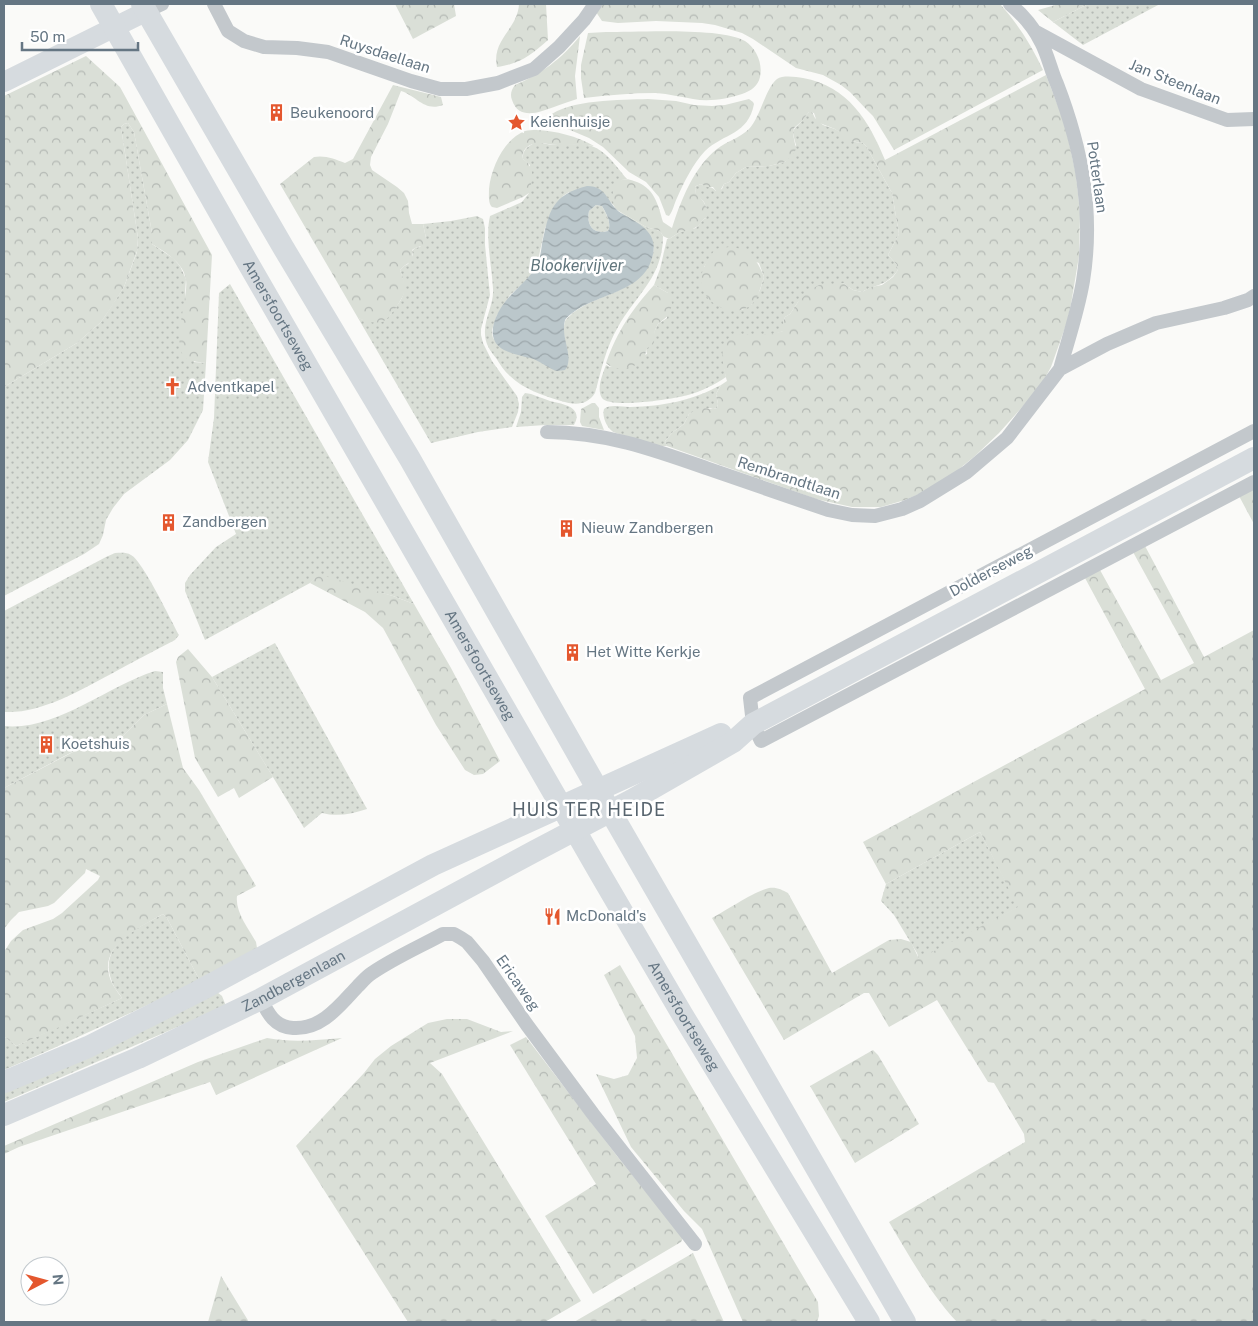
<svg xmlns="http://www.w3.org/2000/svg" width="1258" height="1326" viewBox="0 0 1258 1326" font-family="'Public Sans',sans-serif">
	<defs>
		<pattern id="grass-dots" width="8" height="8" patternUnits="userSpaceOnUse" patternTransform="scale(1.25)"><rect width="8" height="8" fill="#dadfd7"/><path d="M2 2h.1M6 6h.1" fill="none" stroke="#b4b9b4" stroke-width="1.8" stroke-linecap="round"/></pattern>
		<pattern id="forest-crowns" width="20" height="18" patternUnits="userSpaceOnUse" patternTransform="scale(1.25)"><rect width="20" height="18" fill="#dadfd7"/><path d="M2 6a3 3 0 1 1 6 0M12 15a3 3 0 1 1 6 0" fill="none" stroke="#b4b9b4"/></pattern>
		<pattern id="water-waves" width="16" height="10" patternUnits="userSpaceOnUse" patternTransform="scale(1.25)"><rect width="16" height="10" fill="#bbc7cb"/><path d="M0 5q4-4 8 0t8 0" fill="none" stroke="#9ca6aa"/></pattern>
	</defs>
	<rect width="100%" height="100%" fill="#fafaf8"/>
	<path fill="url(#grass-dots)" fill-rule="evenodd" d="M1088,4H1160L1083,45L1053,22Z
		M809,112H812L815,118L823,125L835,129L855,142L863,143L866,146L892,193L899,234L888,255L897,265L898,270C887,286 876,284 862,292L853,290L843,283L798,302L790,314L785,317L783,322V331L775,334L739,335L724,366L726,377C714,385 702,391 688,395C675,399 609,409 602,398C596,389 603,373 606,365L610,367L647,354L646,349L654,334L655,330L658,324L667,318L668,293L654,285L660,269L667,239H669L680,232L696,228L704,219L706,218C706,206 707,202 696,195L695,187L696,186L701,184C706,188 711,185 716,191L722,189L724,184L729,182L736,173L746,167L769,166L785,162L796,145C792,130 791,132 801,122C804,119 806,115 809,112ZM716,249L759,263L764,277L760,290L752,304L742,310L704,267Z
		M128,123L134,132L152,233V244L173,258L180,266L186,279L185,293L194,362L206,363L203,410L188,440L170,460L124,494L113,508L106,520L103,535L99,544L84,554L4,596V387L77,343L101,322L124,287L137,252L138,238L121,127L124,124Z
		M534,143C541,142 547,145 554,145C563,145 572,144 581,144C603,145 614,164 627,179L622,180L617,210L646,227L660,231L663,236C663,277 636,295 618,327C606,347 601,371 595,393C587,406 574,405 561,401C544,396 523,389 510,376C504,371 500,364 496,358C490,351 485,343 485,334C484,318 494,305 493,289C492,267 485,237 490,216L522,202L529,193L530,165L523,159C522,151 527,147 534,143ZM569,192L611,202L617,210L622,213L654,248C647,298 592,289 565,321C561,336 569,349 568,364L500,347L493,338L492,334V330L497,315L510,295L528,279L537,265L545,228L563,196Z
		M596,205L602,206C606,214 612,223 608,231C593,235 586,225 589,211Z
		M477,216L483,219L485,228V245L490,295L481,329V335L483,343L492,361L517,396L519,404L518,412L512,427L478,432L431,443L358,318L364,320L390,315C404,296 408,294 400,270L404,266L408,264L413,255L412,251L415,248L420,247L426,238L423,224L451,221Z
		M230,284L414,604L393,596L317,576L310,583L205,640L185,591V583L190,575L216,547L236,534L208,462L214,418L219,293Z
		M721,385L716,394L718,404L717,408L713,409L710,408L689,414L684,424L673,432L665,441L667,446H661C652,443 617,435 612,431C606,426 602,416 604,409C610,404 622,407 630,407C664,406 691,401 721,385Z
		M525,393L531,394C537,396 544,399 550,401C563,404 584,407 574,425H545L516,427L521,412L522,397Z
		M115,553C121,553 126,552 131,555C142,560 171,620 179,635L175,640C154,651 132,662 111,674C79,691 40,714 4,712V611L106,557Z
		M275,643L367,809C352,814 337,817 322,813L304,828L212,677Z
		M155,671L163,672V688L167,704L144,715L116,743L95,753L93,741L4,788V726C57,731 105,687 155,671Z
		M980,832L1019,907L919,960L917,953L894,915L881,901L886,884Z
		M163,914L167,918L200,981L54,1048L4,1070V1036L16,1046L122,998C119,993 114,988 112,982C97,944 137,929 163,914Z
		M217,992L222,996L226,1006L4,1102V1086Z"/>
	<path fill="url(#forest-crowns)" d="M395,4H454L456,16L413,39Z
		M519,4H546L548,40C531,55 520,64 497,67C491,40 518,29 519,4Z
		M601,4H1000C1018,24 1032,46 1043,70L894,150L873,116L866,109L850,92L841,85L823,75L796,68L753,39L742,33L715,25L702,23L656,21L618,23L602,21L596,12Z
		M1059,4H1088L1053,22L1038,10Z
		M606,32C635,32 723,27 745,41C756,48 763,63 760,77C758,86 751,91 742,94C727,99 709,102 693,99C681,97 669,94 656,93C632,93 608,95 584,98L581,78V65L588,33Z
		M580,36L575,76L577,99C569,102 561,104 554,107C540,112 519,121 512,100C510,95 511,90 515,85C543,73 561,59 580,36Z
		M86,56L120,87L212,255L206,363C200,362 193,362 187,359C169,348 189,298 186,280C184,263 165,252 152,244V233L134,132L128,123L124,124L121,127L138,238L137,251L124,287L112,306L101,322L77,343L4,387V96Z
		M1046,75L1065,124L1076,175L1080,213L1079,256L1071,304L1067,322L1051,367L1040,387L999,433L975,456L953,474L919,494L905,500L881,507H852L816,499L667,446L665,441L673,432L684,424L689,414L697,409L703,408L713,409L717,408L718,404L716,394L721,385L727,381C724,370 717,343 731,337C739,333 751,334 759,334C768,334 775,334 783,331V322L785,317L790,314L798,302L810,290L819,285L843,283L853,290L862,292L871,287L882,285L893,277L898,270L897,265L888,255L899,234L892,193L866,146L863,143L844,140L839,132L835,129L817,122L814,113L809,112L802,121L794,128L793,134L796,149L794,153L785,162L769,166L746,167L736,173L729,182L724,184L720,191H716L713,187H706L701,184L696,186L695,187L696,194C704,200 708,207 707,217L704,219L698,226L691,230L680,232L669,239L663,236L660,231L646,227L617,210C611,203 612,192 615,184C622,179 626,178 634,181C654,187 658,204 663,222L672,228C681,200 694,167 717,149C727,141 740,138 749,129C760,118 766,87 777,79C783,75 796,77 803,78C848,86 869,121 885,160Z
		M393,85L441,97L443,105C424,112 417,96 401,91L388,124L371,157L370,165L372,170L397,187L404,193L408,201L409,213L412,224H423L426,238L425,245L415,248L412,250L413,260L404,266L400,270C402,276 405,283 405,290C404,297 389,320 382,322C374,324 365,321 358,318L280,184L314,157C325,155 335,159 345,163L353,159Z
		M648,99L676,101L694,105L712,106L725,105L749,99L753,102L754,104C748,135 724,133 705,151C693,164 684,182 677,198C674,204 673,211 669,216L666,215L659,197L646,182L629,172L603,147L589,138L570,130L551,124L547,121L548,117C569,99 621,100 648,99Z
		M536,130C556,131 577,136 594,146C582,144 570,145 558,145C546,145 536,139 526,148C523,152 522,154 523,159C525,161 528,162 529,165C535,172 531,185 529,193L523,197L497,208L492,207C488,203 489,195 489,189C491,168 504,139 525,131C528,130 533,130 536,130Z
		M729,247C749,248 757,259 764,277C761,286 758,299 751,305C734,320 701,303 701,281C701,268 709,259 715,249Z
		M654,285L668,293L671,298L672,305L669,315L658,324L655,330L654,342L652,345L646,349C647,367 617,375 606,363C618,330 631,311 654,285Z
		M592,403H595L599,408V417L604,430L582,426L580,422L581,409Z
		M1254,488V524L1239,496Z
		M1145,546L1204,657L1254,630V1322H957C929,1292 910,1257 889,1222L1025,1142L1024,1134L994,1083L988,1082L937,1000L889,1027L869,993H864L784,1040L712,918C727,910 755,891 769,888C777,887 782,890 788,893L832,973L889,940L901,939L911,942L919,959L1018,907L980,832L886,884L863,842L1145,689L1085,578L1100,570L1161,680L1194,663L1133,552Z
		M318,574L393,596L414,604L451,668L500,761L483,774L474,775L465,770L436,725L383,628L365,612L310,583Z
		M188,649L212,677L273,777L239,798L234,788L218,797L195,758L176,662L178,657Z
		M167,704L183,768L199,790L256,886L237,896C235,912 248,928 256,942L257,948L200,981L167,918L163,914C137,929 93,948 113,985C116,990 119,994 122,998L55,1029L16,1046L4,1036V952L11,941L23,930L53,919L62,913L98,880L100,876L86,869L85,873L54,903L48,906L19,912L11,920L4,929V788L94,741L95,753L116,743L144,715Z
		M620,965L818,1302L819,1316L817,1322H743L702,1229L684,1211L631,1147L596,1074L614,1079L628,1075L637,1058L635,1036L604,975Z
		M447,1019H467L501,1032L513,1031L430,1063L442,1074L581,1301L545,1322H408L296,1146L364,1073L375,1059L391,1046L428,1023Z
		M526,1037L617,1156L683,1238L681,1242L593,1294L545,1216L596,1184L510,1045Z
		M267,1038C294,1043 316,1040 342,1038L216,1095L210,1082L19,1147L4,1154V1146L198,1062Z
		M873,1050L878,1055L919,1124L855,1163L810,1086Z
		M693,1253L724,1322H574Z
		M221,1276L249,1322H208Z"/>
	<path fill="url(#water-waves)" fill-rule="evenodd" d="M587,186C608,186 607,204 621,213C639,224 660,232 652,258C642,296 588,293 565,320C560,338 575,357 565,370C563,370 559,371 557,371C551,370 539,360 530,358C522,356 512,354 504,350C481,338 498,308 511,295C520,285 530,278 536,266C540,260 541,252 542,244C549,211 552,195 587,186ZM596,205L602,206C606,213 612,223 608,231C593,235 586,225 589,211Z"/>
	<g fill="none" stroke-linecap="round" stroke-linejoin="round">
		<path stroke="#c3c8cc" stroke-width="14" d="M214,4L228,31L244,41L264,47L297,48L328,52L411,81L440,89H466L498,83L534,69L559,47L584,20L595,4
			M1010,4C1022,14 1034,28 1041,42C1048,55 1051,71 1057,84C1082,149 1094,212 1083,281C1078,311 1068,340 1060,369
			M147,11L162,4
			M1036,32L1141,89L1227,120L1254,119
			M1254,431L750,698L753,724L761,741L1254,482
			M547,432C604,432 652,449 706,468C746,482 787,496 828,510L852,515L875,516L902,509L920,501L967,472L1007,438L1060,369L1107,344L1156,323L1224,308L1248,300L1254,296
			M261,999C268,1014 275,1027 293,1028C322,1030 340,1005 358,986C362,982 367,976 372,973C394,958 419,947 443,934H454L461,938L467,942L483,961L527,1025L593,1114L695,1244"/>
		<path stroke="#d6dbdf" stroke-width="20" d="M4,82L147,11"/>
		<g stroke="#d6dbdf" stroke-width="22">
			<path id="s1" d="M101,4L248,263L602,877L682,1014L869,1322"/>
			<path d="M142,4L283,247L410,459L598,790L905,1322"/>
			<path d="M4,1082L88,1047L199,991L433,865L721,734"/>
			<path id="s2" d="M4,1115L138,1058L261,999L535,851L632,800L733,742L753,724L1254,458"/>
		</g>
	</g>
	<defs>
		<symbol id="building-bare" viewBox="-9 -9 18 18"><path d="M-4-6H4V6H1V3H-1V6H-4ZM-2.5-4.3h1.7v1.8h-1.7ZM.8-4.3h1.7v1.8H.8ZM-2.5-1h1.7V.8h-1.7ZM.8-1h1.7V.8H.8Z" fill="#e4572e" stroke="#fff" stroke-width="2.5" paint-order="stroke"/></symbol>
		<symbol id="sight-bare" viewBox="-9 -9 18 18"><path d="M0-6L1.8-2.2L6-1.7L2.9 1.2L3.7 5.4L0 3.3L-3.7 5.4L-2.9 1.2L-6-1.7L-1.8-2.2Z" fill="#e4572e" stroke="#fff" stroke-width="2.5" paint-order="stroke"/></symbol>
		<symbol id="church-bare" viewBox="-9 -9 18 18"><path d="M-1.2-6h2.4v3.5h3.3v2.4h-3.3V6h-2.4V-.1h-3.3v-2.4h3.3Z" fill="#e4572e" stroke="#fff" stroke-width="2.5" paint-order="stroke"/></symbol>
		<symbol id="restaurant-bare" viewBox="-9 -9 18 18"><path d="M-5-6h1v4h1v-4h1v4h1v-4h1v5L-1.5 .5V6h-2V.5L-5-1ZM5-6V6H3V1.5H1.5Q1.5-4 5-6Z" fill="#e4572e" stroke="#fff" stroke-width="2.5" paint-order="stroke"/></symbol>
	</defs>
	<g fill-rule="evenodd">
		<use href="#building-bare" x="264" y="100" width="25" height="25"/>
		<use href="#sight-bare" x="504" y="110" width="25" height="25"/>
		<use href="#church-bare" x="160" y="374" width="25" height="25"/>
		<use href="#building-bare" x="156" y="510" width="25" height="25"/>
		<use href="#building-bare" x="554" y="516" width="25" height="25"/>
		<use href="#building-bare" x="560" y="640" width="25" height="25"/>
		<use href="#building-bare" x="34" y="732" width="25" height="25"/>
		<use href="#restaurant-bare" x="540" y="904" width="25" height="25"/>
	</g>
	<g text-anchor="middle" stroke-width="5" stroke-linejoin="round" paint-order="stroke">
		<g font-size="15" fill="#657683" stroke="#fff">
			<text transform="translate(385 54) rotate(18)" y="5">Ruysdaellaan</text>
			<text transform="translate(1175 82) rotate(22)" y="5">Jan Steenlaan</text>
			<text transform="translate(1097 177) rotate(82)" y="5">Potterlaan</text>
			<text dy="5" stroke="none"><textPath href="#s1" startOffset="358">Amersfoortseweg</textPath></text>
			<text transform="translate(789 478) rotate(18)" y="5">Rembrandtlaan</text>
			<text transform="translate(991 571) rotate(-28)" y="5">Dolderseweg</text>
			<text dy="5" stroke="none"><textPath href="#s1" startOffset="762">Amersfoortseweg</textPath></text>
			<text dy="5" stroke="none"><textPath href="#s2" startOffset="319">Zandbergenlaan</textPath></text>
			<text transform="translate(518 983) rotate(55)" y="5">Ericaweg</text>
			<text dy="5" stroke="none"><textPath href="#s1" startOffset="1168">Amersfoortseweg</textPath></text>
		</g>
		<g font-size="15" fill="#657683" stroke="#fff" text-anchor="start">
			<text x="290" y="118">Beukenoord</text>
			<text x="530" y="127">Keienhuisje</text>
			<text x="187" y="392">Adventkapel</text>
			<text x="182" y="527">Zandbergen</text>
			<text x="581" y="533">Nieuw Zandbergen</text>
			<text x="586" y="657">Het Witte Kerkje</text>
			<text x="61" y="749">Koetshuis</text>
			<text x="566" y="921">McDonald's</text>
		</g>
		<g font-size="16" font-style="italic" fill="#60757c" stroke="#fff">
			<text x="577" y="271">Blookervijver</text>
		</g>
		<g font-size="18" letter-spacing="1" fill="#57646e" stroke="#fff">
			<text x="589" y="816">HUIS TER HEIDE</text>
		</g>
	</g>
	<rect width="1258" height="1326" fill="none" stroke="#657683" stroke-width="10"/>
	<g transform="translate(45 1281) rotate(84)"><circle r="24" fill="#ffffff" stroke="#c1c8cd"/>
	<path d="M0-4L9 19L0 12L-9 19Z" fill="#e4572e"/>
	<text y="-8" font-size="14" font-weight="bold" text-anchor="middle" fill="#657683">N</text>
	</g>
	<path d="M22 42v8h116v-8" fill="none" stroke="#657683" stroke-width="2.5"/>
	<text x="30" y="42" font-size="15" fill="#657683" stroke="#ffffff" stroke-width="4" paint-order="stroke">50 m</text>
</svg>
